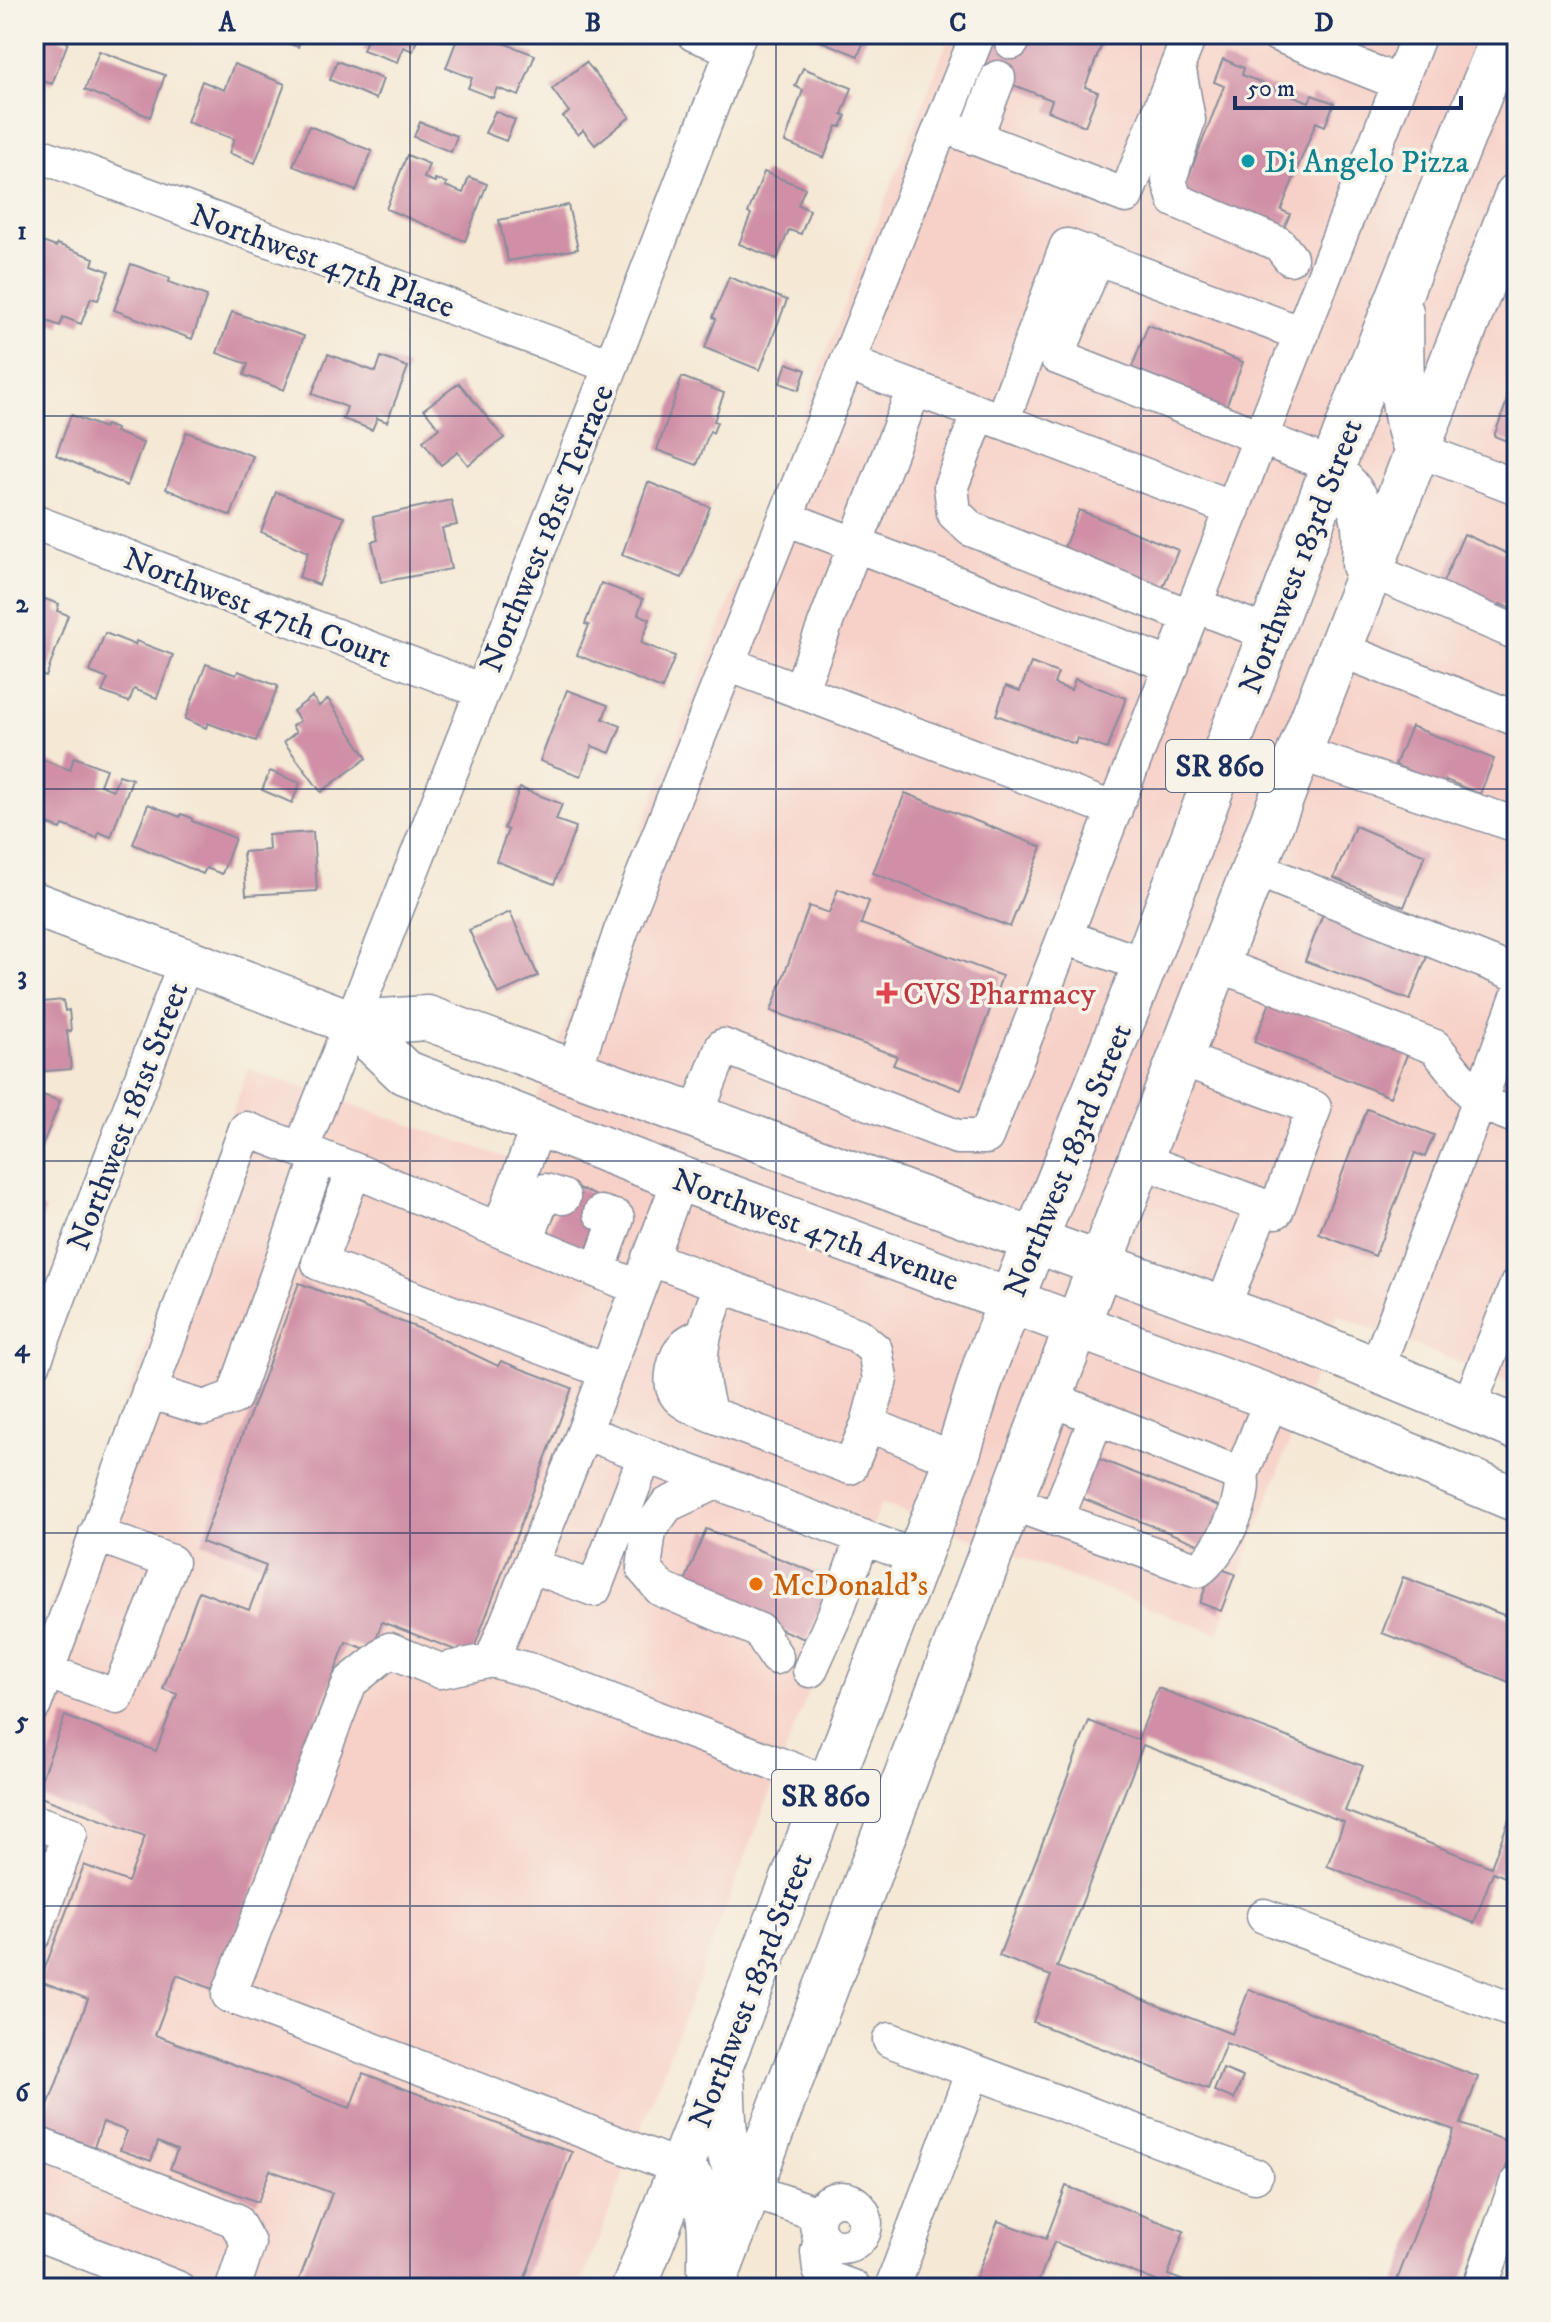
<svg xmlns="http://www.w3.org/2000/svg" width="1551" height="2322" viewBox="0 0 1551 2322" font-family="'IM FELL DW Pica',serif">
	<rect width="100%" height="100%" fill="#f7f3e8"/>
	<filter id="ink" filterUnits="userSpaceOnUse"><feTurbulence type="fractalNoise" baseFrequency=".0125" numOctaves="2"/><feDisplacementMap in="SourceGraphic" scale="16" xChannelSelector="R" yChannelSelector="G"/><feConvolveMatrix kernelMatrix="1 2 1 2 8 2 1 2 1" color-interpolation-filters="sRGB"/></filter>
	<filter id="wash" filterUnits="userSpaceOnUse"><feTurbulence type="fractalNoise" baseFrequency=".006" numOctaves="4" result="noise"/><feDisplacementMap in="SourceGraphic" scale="32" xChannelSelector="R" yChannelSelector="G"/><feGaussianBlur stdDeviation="1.8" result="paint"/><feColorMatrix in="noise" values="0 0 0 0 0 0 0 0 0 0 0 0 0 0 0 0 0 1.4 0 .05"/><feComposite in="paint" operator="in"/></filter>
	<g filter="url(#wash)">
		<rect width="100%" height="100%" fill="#f5e9d5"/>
		<path fill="#f7d1c8" d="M950,34H1517V1385L1337,1315L1218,1634L881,1503L580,2288H124L34,2254V1650L248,1069L513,1160Z"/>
		<g id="blocks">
			<path fill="#d08fa6" d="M34,34H47L68,42L52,84L34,78Z
				M284,34H303L298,47L281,41Z
				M369,34H419L413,51L403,47L397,62L363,50Z
				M459,34H480L535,55L519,96L497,88L493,98L468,88L472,78L446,68Z
				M821,34H867L858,56L818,40Z
				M1018,34H1106L1085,87L1098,92L1085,126L1048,111L1052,100L978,71L993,35L1014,43Z
				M99,51L165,75L150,117L85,90Z
				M1223,59L1244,68L1242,75L1309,102L1312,95L1334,103L1325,126L1316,122L1281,210L1290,214L1281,235L1181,196L1224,86L1214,82Z
				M337,61L383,79L376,99L330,80Z
				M586,62L630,117L595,145L583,130L578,135L563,117L569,112L552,89Z
				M234,64L285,84L255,163L229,153L234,139L187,122L202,81L224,90Z
				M803,68L852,88L842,114L846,116L841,127L837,126L824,158L785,142L803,90L795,86Z
				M495,111L515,120L506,141L485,133Z
				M420,122L457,136L451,152L414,137Z
				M309,126L372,151L356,191L293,166Z
				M407,155L429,164L424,178L435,182V179L447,183L445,186L463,193L469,177L487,184L465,241L386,209Z
				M764,172L805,188L798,205L810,210L801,234L789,230L777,259L739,244L751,214L748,213Z
				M568,205L578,249L508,261L499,220Z
				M34,239L56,247L57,244L94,258L92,265L109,271L98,300L91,298L81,324L63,317L60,326L34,316Z
				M131,264L170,278L169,282L207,296L192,339L114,310Z
				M729,277L787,300L760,370L705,348L716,319L713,317Z
				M232,312L304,336L284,390L244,375L248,364L217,353Z
				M1148,325L1243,362L1224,412L1129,375Z
				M328,354L376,372L381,357L408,367L387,422L377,418L372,430L357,424L343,419L347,407L312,394Z
				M787,363L806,370L799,390L780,383Z
				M34,377L44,380L34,408Z
				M682,377L724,393L714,421L717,422L713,433L710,431L697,465L657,450Z
				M459,383L504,438L468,465L458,452L441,465L423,441L439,428L424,409Z
				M1514,383L1517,384V445L1494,436Z
				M71,415L104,428L106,425L116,429L115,432L143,443L127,486L56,455Z
				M186,432L253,456L231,516L166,489Z
				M648,482L710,507L682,578L622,555Z
				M276,492L344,517L319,585L299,577L308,552L261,532Z
				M451,500L457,525L442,528L451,569L381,582L372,542L378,540L373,517Z
				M1079,510L1178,550L1160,595L1061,555Z
				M1464,534L1517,558V602L1514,610L1500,604L1496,614L1440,589Z
				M601,583L643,599L638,614L650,619L641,643L675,656L662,689L577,655L589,625L585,624Z
				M45,599L59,604L57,611L68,615L46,677L34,672V602L43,605Z
				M105,633L135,645L136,641L173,655L157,698L134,689L129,702L102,692L108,679L90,672Z
				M1031,663L1058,673L1054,684L1071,690L1075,679L1126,698L1107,749L1077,738L1075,744L996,715L1006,686L1020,691Z
				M206,664L236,675L238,671L278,686L256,741L208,723L206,728L185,719Z
				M567,690L608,705L603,719L621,726L610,753L592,746L581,776L540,761Z
				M312,697L319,706L328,699L367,758L321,792L284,742L296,732L292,726L300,721L293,711Z
				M1411,726L1494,759L1480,794L1446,780L1443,790L1405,775L1407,770L1395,765Z
				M74,757L106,769L100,785L113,790L119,775L132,779L111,837L99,832L97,838L63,825L61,829L34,819V768L37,769L41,759L70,770Z
				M270,771L300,783L292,803L262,790Z
				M520,788L562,804L556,820L576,827L554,884L496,861L508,830L504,828Z
				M905,793L1042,847L1010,927L873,873Z
				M148,804L180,817L181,814L187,816L192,819V821L235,838L222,874L206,868L203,874L133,844Z
				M1355,826L1425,855L1404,907L1334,878Z
				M313,832L317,891L246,895L243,852L269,850L268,835Z
				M838,889L869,901L861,924L1002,976L961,1090L893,1065L897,1056L771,1011L809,906L829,913Z
				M1324,911L1429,951L1410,1000L1305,961Z
				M510,912L538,976L498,994L469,930Z
				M63,1000L65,1011L69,1010L71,1031H67L71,1069L35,1072L34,1003Z
				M1271,1000L1407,1055L1390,1097L1254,1042Z
				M34,1092L60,1101L34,1166Z
				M1367,1109L1434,1135L1425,1157L1415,1153L1375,1256L1319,1234Z
				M569,1184L606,1200L587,1249L547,1233Z
				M34,1206L45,1210L34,1237Z
				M299,1283L423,1330L498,1366L501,1361L572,1388L471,1656L382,1622L372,1651L346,1642L215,1990L177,1975L155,2035L350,2108L363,2073L572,2152L521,2288H296L332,2193L270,2170L258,2202L170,2169L177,2150L158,2142L151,2161L120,2150L127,2131L103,2122L94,2147L40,2127L88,1999L40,1981L84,1865L128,1882L145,1836L35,1795L65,1716L156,1751L177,1694L163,1689L199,1591L249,1610L266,1566L202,1542Z
				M1094,1457L1229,1510L1213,1550L1079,1497Z
				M706,1529L831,1579L807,1640L682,1589Z
				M1213,1566L1235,1574L1221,1611L1200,1603Z
				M1403,1577L1517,1620V1685L1382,1633Z
				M1158,1688L1363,1766L1345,1811L1491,1867L1517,1799V1882L1493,1872L1474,1923L1327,1866L1344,1822L1143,1745L1057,1967L1232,2034L1249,1989L1478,2077L1461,2124L1515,2144L1460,2288H1394L1454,2130L1226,2043L1208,2089L1033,2022L1051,1976L999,1956L1089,1721L1138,1740Z
				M1223,2069L1243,2077L1234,2099L1214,2091Z
				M1066,2186L1184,2231L1168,2275L1202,2288H1166L1167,2285L1054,2242L1036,2288H972L998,2221L1046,2239Z"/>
		</g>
	</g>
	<g filter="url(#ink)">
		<use href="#blocks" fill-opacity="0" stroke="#888c9a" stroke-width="2"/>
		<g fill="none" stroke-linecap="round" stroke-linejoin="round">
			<defs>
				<path id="minor" d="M694,34L733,49
					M1277,34L1400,83
					M1012,42L1015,34
					M1178,65L1188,120L1169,180L1175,200L1279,244L1290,258
					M942,125L1126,196L1190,34
					M975,138L998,78
					M34,153L611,366
					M1097,257L1057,357L1333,466
					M848,363L1233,509
					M979,413L951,486L954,513L971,529L1191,617
					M1002,421L1067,246L1302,334
					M1416,449L1517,487
					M786,518L1172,666
					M34,522L482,691
					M1370,570L1517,633
					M1195,605L1270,634
					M1339,649L1517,719
					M728,664L1115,810
					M800,691L914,389
					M1299,753L1517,825
					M1253,868L1517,974
					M1065,937L1145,965
					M1217,964L1435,1047L1479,1102L1376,1369
					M1517,999L1479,1102L1517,1117
					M574,1071L621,931L978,34
					M696,1115L723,1046L957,1137H986L1419,34
					M539,1124L499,1230L637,1287
					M301,1150L611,366L739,34
					M1140,1160L1276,1211L1314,1108L1180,1058
					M354,1170L319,1263L606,1371
					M526,1241L545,1191L563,1197
					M649,1258L857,1335L875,1350L880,1379L868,1424L956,1460
					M598,1271L617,1218L601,1213
					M721,1286C701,1337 693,1359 710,1414L850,1467L868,1424
					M1222,1309L1262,1207
					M702,1335C696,1338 689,1341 685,1345C675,1355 668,1382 676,1394C683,1405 700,1409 710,1414
					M34,1362L186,961
					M149,1391L204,1408L234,1397L319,1157
					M1049,1398L1241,1475L1272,1398
					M1468,1408L1517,1285
					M584,1432L918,1558
					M716,1482L667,1505L649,1530L644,1569L661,1589L760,1631L776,1657
					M1009,1502L1198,1570C1220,1555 1247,1500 1241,1475
					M1056,1520L1097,1417
					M530,1565L594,1589L645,1456
					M492,1660L584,1432L680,1179
					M810,1670L836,1612L863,1537
					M46,1671L117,1697L171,1562L96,1534
					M34,1705L246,1129L354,1170L499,1230
					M34,1822L70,1834L34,1934
					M1264,1916L1517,2012
					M890,2040L1255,2176
					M34,2143L235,2220L248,2243L233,2288
					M681,2168L229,1995L350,1682L390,1650L440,1671L492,1660L532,1671L830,1784
					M749,2190L818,2214
					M817 2223a24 24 0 1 1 48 0a24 24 0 1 1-48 0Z
					M34,2232L177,2288
					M821,2238L818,2252L820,2270L832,2280L854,2288
					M892,2288L973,2071
					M1480,2288L1517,2183"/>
				<path id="major" d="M1401,312C1402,360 1398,405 1416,449
					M1331,471C1368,505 1365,518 1364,565
					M34,904L353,1023L404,1072L652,1168L1272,1398L1517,1500
					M353,1023L427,1018L1282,1331L1517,1428
					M722,2079C725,2123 720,2154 749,2190
					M681,2168C715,2203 710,2224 710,2270
					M634,2288L956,1460L986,1363L1145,965L1366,379L1504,34
					M712,2288L1140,1160L1517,195"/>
			</defs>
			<use href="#minor" stroke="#888c9a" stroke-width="37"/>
			<use href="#major" stroke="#888c9a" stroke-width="47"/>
			<use href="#minor" stroke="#fff" stroke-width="34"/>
			<use href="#major" stroke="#fff" stroke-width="44"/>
		</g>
	</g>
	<path fill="none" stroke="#1b2f5e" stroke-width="2" stroke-opacity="0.55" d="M410,34V2288M776,34V2288M1141,34V2288M34,416H1517M34,789H1517M34,1161H1517M34,1533H1517M34,1906H1517"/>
	<circle fill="#0f9aa8" stroke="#f7f3e8" stroke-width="3" cx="1248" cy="161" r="8"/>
	<path fill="#e0444e" stroke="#f7f3e8" stroke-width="3" d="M883 981h8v8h8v8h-8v8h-8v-8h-8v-8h8z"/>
	<circle fill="#e8710a" stroke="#f7f3e8" stroke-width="3" cx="756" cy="1584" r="8"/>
	<g text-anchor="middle" stroke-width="7" stroke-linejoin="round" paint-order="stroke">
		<g fill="#f7f3e8" stroke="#5d6a87" stroke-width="2">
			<rect x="1166" y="740" width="108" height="52" rx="6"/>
			<rect x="772" y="1770" width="108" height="52" rx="6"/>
		</g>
		<g font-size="30" font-weight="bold" fill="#1b2f5e">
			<text x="1220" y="776">SR 860</text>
			<text x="826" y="1806">SR 860</text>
		</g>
		<g font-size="32" fill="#0d838f" stroke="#f7f3e8" text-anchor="start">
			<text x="1264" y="172">Di Angelo Pizza</text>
		</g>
		<g font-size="32" fill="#1b2f5e" stroke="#f7f3e8">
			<text transform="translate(323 260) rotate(20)" y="11">Northwest 47th Place</text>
			<text transform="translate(546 528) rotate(-68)" y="11">Northwest 181st Terrace</text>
			<text transform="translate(1300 556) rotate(-69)" y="11">Northwest 183rd Street</text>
			<text transform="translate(258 607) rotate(21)" y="11">Northwest 47th Court</text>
			<text transform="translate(127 1116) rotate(-69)" y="11">Northwest 181st Street</text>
			<text transform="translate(1067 1160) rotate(-68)" y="11">Northwest 183rd Street</text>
			<text transform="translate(816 1229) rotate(20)" y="11">Northwest 47th Avenue</text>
			<text transform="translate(750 1990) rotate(-69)" y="11">Northwest 183rd Street</text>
		</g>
		<g font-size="32" fill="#be3a42" stroke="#f7f3e8" text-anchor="start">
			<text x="903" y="1004">CVS Pharmacy</text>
		</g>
		<g font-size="32" fill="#c56008" stroke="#f7f3e8" text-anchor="start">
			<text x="772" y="1595">McDonald's</text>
		</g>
	</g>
	<rect width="1551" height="2322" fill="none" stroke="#f7f3e8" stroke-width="88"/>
	<path d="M1235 96v12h226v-12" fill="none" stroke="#1b2f5e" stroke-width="4"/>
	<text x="1247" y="96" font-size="24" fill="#1b2f5e" stroke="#f7f3e8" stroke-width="6" paint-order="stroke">50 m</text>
	<rect x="44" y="44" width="1463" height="2234" fill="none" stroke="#1b2f5e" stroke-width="3"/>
	<g font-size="26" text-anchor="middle" font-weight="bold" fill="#1b2f5e">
		<text x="227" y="31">A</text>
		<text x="593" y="31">B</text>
		<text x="958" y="31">C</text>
		<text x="1324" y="31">D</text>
		<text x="22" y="239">1</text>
		<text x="22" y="612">2</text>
		<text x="22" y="984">3</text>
		<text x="22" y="1356">4</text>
		<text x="22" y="1729">5</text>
		<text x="22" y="2101">6</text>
	</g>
</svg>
